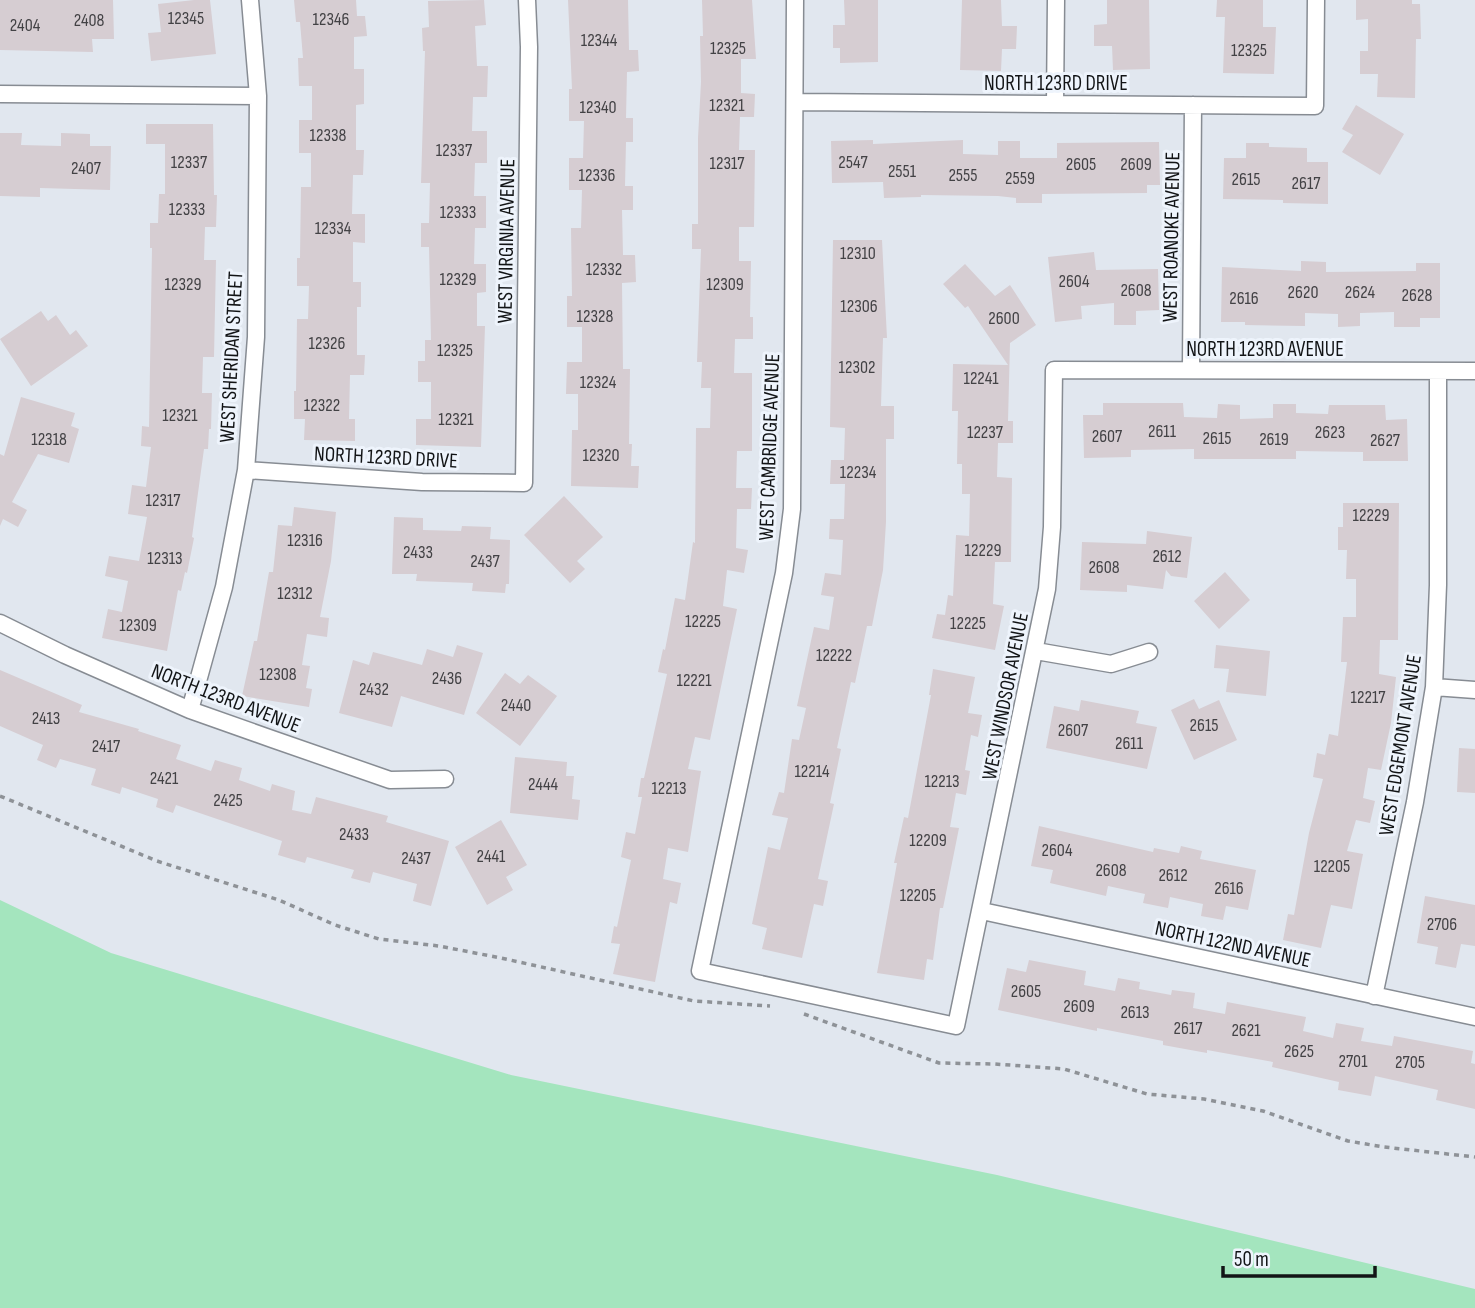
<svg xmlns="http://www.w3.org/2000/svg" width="1475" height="1308" viewBox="0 0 1475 1308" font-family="'Sofia Sans Condensed',sans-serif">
	<rect width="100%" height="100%" fill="#e1e7ef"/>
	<path fill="#a4e5be" d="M0,900L111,953L511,1075L997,1175L1475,1289V1308H0Z"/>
	<path fill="#d6cdd2" d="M0,0H113L114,39H92L93,52L0,50Z
		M194,0H210L216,54L151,61L148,33L161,32L158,4Z
		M294,0H356L357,16H365L367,36L354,37V69H364V104L356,105V150H364L363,175H353L352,214H365V243L353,242V282H361V307H357V355H365L364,375H350L349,419H355V441L304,440L305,419H294V391H296L297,319H308L309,286H297V258H300L301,187H311V153H299V120H312V86H299L298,58H303L300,22H296Z
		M484,0L486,25L475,26L477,66H488L487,97H473L472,131H487V163H475L474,196H486V228H475L474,264H486V292L477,293V326H485L481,447L416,445V419H431V382H418V361H425V340H431L429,247H421V223H429L430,183H421L425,51H423L422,28L429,27L428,1Z
		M568,0H628L629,50H638L639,71L627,72L626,118H633V142H626L625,186H633V210H622L623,255H635L636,282L622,283L623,369H630L629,444H632L631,466H639L638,488L571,486L572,430H578V394H566L567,362H582V327H567V296H572L571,228H581L582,190H569V158H583L584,121H569V89H572Z
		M702,0H752L756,59H741V93L755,94L754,117H740L739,150H755L754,227H739V261H751L750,317H753V339H735L734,373H752V451H737L736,488H752L751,509H737L736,548L748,550L744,573L727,570L723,606L737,609L710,740L695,737L688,769L701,771L688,852L668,848L663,879L681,883L677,904L670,902L655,982L613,974L620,944L611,943L614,926L617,927L631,860L621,857L626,832L635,834L642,797H638L641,778H644L667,674L658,672L663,649L665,650L675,598L685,600L693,542L695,543L696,428H710L711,388H701L702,362H697L701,249H692V224H698V138L701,82L700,36H703Z
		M844,0H878V62L840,63V48H833V25H845Z
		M962,0H1001L1002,26H1017L1016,49H1002L1001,71L960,70Z
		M1107,0H1149L1150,69L1113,70L1112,46H1094V25L1107,24Z
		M1217,0H1263V27H1276L1274,74L1223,73L1225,17H1216Z
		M1356,0H1412V4H1420L1421,39H1416L1415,98L1377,97L1378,74H1360V51H1368V19L1356,20Z
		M1356,105L1404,134L1380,175L1342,152L1353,135L1342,129Z
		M146,124H213L214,195H217L216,227H205L204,260H216L214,357H203L202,393H212L211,429H209L208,449H204L192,537L194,538L187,573L185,572L181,591L178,590L167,651L102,638L108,609L122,612L128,581L105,576L109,556L139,561L147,517L128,514L132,485L146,487L151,447L141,446L142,426L149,427L152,248H150V223H158L159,194H165V144H146Z
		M0,133H22L21,145L61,146V133L90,134V146H111L110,190L40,188V197L0,196Z
		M873,140V144L963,140V154L998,155V141H1020V158H1057V143L1159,142L1160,185H1147V193L1042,194V203H1016V198L998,196L921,195V197L884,198L883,182L832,183L831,141Z
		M1246,143H1269V147L1307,148V162H1328V204L1283,203V200L1223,199L1224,158H1246Z
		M833,240H882L887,338H883L881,406H894V439H886V522L883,570L872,626H867L855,683L851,682L837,748L841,749L830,803L834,804L818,879L828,881L823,906L814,904L802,958L762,949L767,928L752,924L768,847L780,850L788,818L772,815L779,792L784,793L792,739L799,740L806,708L797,706L814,627L829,630L834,597L821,595L825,573L841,575L843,540L829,539L830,519H844L845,484H830L831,460H844L845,428L830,427Z
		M1094,252L1096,270L1158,269L1159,310L1136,311V325H1114V303L1081,306L1082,319L1055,322L1048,257Z
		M1301,261L1326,262V272L1416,271V263H1440V318H1420V327H1394V312L1360,313V326L1338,327V314L1305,313V326L1245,325V322H1221L1222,267L1301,271Z
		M965,264L995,296L1010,285L1036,325L1010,343L1008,421H1013V443H998L997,477L1012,478L1011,562H995L993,604L1004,606L995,650L932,638L937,614L945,615L948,595L953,596L956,535L969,536L970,494H962V464H957L958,411H952L953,364L1008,365L968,306L965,308L943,284Z
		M41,311L48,321L56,315L70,335L76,330L88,346L31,386L0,339Z
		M21,397L75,413L71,426L79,429L69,463L38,454L12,502L27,510L18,527L3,519L0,526V454L4,456Z
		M1103,403H1183L1184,417L1217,418L1218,404L1240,405V419L1273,418V404H1296V413L1328,414L1329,405H1385L1386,420L1407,419L1408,461H1363V452L1296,451V459H1194V449L1131,450V457L1084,458L1083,415H1103Z
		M564,496L603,537L577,561L585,569L570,583L524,535Z
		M1343,503H1399L1398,640H1380L1379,674L1396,677L1391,723L1381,770L1368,768L1363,798L1375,801L1370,823L1356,820L1347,851L1363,854L1352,909L1331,905L1321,948L1283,940L1288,914L1294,915L1309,833L1323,779L1313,777L1317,753L1325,755L1329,734L1338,736L1347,662H1341L1343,617H1356V579H1346L1347,550H1338V527H1343Z
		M294,507L336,512L331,561L320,617L329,618L327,637L307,634L302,665L310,666L306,688L312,689L309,707L242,696L254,641H257L269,572H273L278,525L292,526Z
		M394,517L423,518V530L461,531L462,526L491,527L490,539L510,540L509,584H506L505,593L472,591L473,583L416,581L417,574H392Z
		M1147,531L1192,537L1187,578L1171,576L1166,570L1163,589L1127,585V592L1080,590L1082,542L1146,544Z
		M1225,572L1250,600L1219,629L1194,601Z
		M457,645L483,653L464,715L401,696L392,727L339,713L353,660L369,665L373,652L422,665L427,649L453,657Z
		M1216,645L1270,651L1266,696L1226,692L1229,669L1214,668Z
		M933,669L975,677L968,713L982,715L978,737L971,735L965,770L970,771L966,795L956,793L950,827L959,828L943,908H940L933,960L927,959L924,980L877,973L897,863H894L904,817L908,818L931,695H929Z
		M0,670L82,705L79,712L139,729L138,731L181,745L176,759L211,771L215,760L242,768L239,780L270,791L272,784L295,791L292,810L311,814L316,797L388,816L386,822L449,841L431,906L413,901L417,884L373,872L370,883L351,878L354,870L307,857L305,863L278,855L282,841L176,805L173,813L156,807L158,799L122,787L120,794L91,785L96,769L60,759L56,768L37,760L43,745L0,726Z
		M505,673L520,684L528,675L557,696L520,746L476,713Z
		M1194,699L1199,709L1219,700L1237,740L1194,760L1171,710Z
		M1081,700L1139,711L1136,723L1157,727L1147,769L1046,748L1054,706L1079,711Z
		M1459,748L1475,749V793L1457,792Z
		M515,757L567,762L566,776H574L572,799L580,800L578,820L510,813Z
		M501,820L527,865L506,877L513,890L487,905L455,847Z
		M1039,826L1153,852L1154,848L1179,853L1181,846L1202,851L1200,859L1256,870L1248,910L1226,906L1223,920L1201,916L1203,904L1170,897L1168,908L1143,903L1145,894L1108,886L1106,896L1050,883L1053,870L1031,866Z
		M1425,896L1475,905V946L1461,944L1456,968L1435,964L1438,947L1417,943Z
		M1029,960L1086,971L1084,985L1115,991L1118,978L1140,982L1139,989L1171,995L1172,990L1195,993L1193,1008L1225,1014L1227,1002L1306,1017L1303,1031L1333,1038L1336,1023L1364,1028L1361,1041L1392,1046L1394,1036L1473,1051L1471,1063L1475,1064V1109L1436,1100L1438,1090L1375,1076L1371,1096L1338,1090L1339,1082L1272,1067L1273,1062L1207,1050V1053L1163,1045V1041L1097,1028V1031L998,1010L1007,968L1026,972Z"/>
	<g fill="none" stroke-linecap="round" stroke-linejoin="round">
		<defs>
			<path id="street" d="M795,0L792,509L784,573L700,971L956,1026L1047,589L1052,527L1054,370L1475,371
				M0,94L258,96
				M796,102L1315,106L1316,0
				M1055,104L1056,0
				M1191,369L1193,105
				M246,470L422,482L524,483L529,47L527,0
				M0,623L65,655L190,710L272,739L390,780L445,779
				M1036,651L1111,664L1149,652
				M1434,687L1475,690
				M190,710L224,587L246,470L256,337L258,96L250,0
				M982,911L1475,1017
				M1374,996L1415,802L1434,687L1438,585V371"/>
		</defs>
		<use href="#street" stroke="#878c93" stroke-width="19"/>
		<path stroke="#8e9297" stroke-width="3.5" stroke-dasharray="5 5" stroke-linecap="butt" d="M0,796L157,861L279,900L335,925L379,939L439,946L501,958L694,1001L770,1006
			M804,1014L939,1063L995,1064L1064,1069L1147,1094L1204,1099L1263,1111L1348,1141L1384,1147L1475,1157"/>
		<use href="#street" stroke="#fff" stroke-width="16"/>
	</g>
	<g text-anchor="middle" stroke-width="6" stroke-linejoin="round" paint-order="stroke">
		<g font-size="18" fill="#434245">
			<text x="186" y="24">12345</text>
			<text x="331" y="25">12346</text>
			<text x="89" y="26">2408</text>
			<text x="25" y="31">2404</text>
			<text x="599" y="46">12344</text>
			<text x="728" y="54">12325</text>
			<text x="1249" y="56">12325</text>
			<text x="727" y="111">12321</text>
			<text x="598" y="113">12340</text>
			<text x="328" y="141">12338</text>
			<text x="454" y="156">12337</text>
			<text x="189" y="168">12337</text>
			<text x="853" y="168">2547</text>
			<text x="727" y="169">12317</text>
			<text x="1081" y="170">2605</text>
			<text x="1136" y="170">2609</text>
			<text x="86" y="174">2407</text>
			<text x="902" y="177">2551</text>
			<text x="597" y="181">12336</text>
			<text x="963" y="181">2555</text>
			<text x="1020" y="184">2559</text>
			<text x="1246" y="185">2615</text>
			<text x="1306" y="189">2617</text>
			<text x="187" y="215">12333</text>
			<text x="458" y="218">12333</text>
			<text x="333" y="234">12334</text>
			<text x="858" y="259">12310</text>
			<text x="604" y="275">12332</text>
			<text x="458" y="285">12329</text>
			<text x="1074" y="287">2604</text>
			<text x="183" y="290">12329</text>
			<text x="725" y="290">12309</text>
			<text x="1136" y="296">2608</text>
			<text x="1303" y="298">2620</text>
			<text x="1360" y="298">2624</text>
			<text x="1417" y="301">2628</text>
			<text x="1244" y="304">2616</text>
			<text x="859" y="312">12306</text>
			<text x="595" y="322">12328</text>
			<text x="1004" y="324">2600</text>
			<text x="327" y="349">12326</text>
			<text x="455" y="356">12325</text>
			<text x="857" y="373">12302</text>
			<text x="981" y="384">12241</text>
			<text x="598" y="388">12324</text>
			<text x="322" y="411">12322</text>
			<text x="180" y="421">12321</text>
			<text x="456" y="425">12321</text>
			<text x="1162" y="437">2611</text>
			<text x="985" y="438">12237</text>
			<text x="1330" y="438">2623</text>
			<text x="1107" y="442">2607</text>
			<text x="1217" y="444">2615</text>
			<text x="49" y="445">12318</text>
			<text x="1274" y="445">2619</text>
			<text x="1385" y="446">2627</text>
			<text x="601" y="461">12320</text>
			<text x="858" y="478">12234</text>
			<text x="163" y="506">12317</text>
			<text x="1371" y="521">12229</text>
			<text x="305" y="546">12316</text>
			<text x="983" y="556">12229</text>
			<text x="418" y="558">2433</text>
			<text x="1167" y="562">2612</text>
			<text x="165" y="564">12313</text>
			<text x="485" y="567">2437</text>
			<text x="1104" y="573">2608</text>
			<text x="295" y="599">12312</text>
			<text x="703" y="627">12225</text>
			<text x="968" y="629">12225</text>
			<text x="138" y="631">12309</text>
			<text x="834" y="661">12222</text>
			<text x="278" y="680">12308</text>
			<text x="447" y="684">2436</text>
			<text x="694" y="686">12221</text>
			<text x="374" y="695">2432</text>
			<text x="1368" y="703">12217</text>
			<text x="516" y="711">2440</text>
			<text x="46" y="724">2413</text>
			<text x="1204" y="731">2615</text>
			<text x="1073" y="736">2607</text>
			<text x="1129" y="749">2611</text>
			<text x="106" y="752">2417</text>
			<text x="812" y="777">12214</text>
			<text x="164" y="784">2421</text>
			<text x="942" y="787">12213</text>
			<text x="543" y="790">2444</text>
			<text x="669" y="794">12213</text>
			<text x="228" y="806">2425</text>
			<text x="354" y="840">2433</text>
			<text x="928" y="846">12209</text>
			<text x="1057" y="856">2604</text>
			<text x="491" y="862">2441</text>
			<text x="416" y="864">2437</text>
			<text x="1332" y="872">12205</text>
			<text x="1111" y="876">2608</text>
			<text x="1173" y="881">2612</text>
			<text x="1229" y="894">2616</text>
			<text x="918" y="901">12205</text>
			<text x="1442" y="930">2706</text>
			<text x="1026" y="997">2605</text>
			<text x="1079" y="1012">2609</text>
			<text x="1135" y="1018">2613</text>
			<text x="1188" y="1034">2617</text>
			<text x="1246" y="1036">2621</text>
			<text x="1299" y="1057">2625</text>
			<text x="1353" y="1067">2701</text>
			<text x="1410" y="1068">2705</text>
		</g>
		<g font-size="21" fill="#121416" stroke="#eef4fc">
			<text x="1056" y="90">NORTH 123RD DRIVE</text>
			<text transform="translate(1171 237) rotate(-89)" y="7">WEST ROANOKE AVENUE</text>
			<text transform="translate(506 241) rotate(-89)" y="7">WEST VIRGINIA AVENUE</text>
			<text x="1265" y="356">NORTH 123RD AVENUE</text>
			<text transform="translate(231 357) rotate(-87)" y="7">WEST SHERIDAN STREET</text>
			<text transform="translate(769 447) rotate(-88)" y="7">WEST CAMBRIDGE AVENUE</text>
			<text transform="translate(386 457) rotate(3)" y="7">NORTH 123RD DRIVE</text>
			<text transform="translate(1005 696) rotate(-79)" y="7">WEST WINDSOR AVENUE</text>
			<text transform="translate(226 698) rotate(21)" y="7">NORTH 123RD AVENUE</text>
			<text transform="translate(1400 745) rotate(-81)" y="7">WEST EDGEMONT AVENUE</text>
			<text transform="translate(1233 944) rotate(12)" y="7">NORTH 122ND AVENUE</text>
		</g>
	</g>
	<path d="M1223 1266v10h152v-10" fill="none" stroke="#121416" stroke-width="3.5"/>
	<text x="1234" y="1266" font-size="21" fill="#121416" stroke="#eef4fc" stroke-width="5" paint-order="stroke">50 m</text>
</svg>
